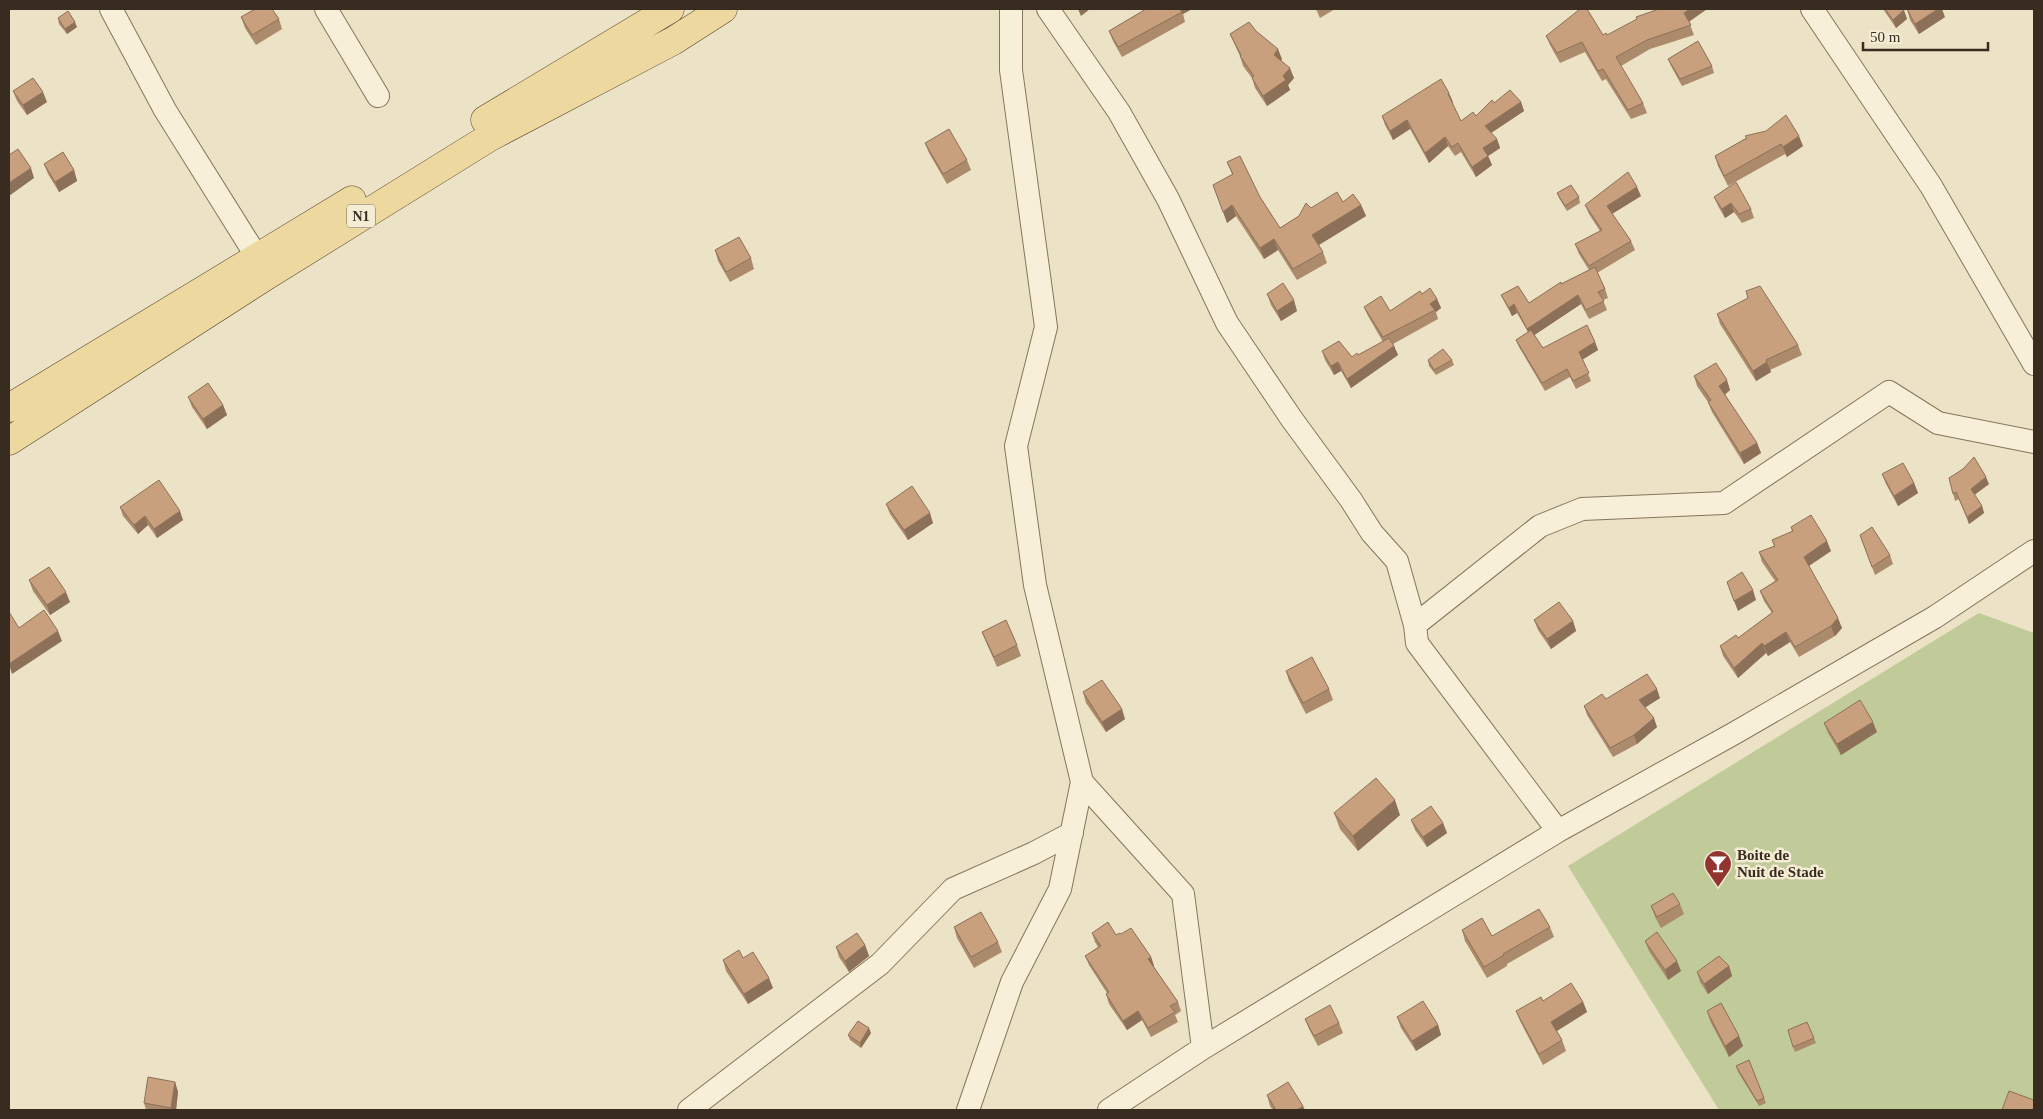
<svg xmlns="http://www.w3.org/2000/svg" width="2043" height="1119" viewBox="0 0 2043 1119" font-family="'Times New Roman',serif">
	<rect width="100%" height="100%" fill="#ece2c5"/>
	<path fill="#c1ca99" d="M1979,613L2034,633V1110H1719L1568,866Z"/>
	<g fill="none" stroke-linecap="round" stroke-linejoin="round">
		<defs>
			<path id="minor" d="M111,9L165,110L257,257
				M326,9L378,96
				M1048,9L1119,112L1168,199L1227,323L1291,418L1351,500L1372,533L1397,561L1415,625L1417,643L1558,831
				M1812,9L1931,186L2034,364
				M1415,625L1540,526L1582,509L1724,503L1889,392L1938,423L2034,442
				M1082,782L1183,894L1203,1048
				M689,1110L880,964L953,889L1034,853L1072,833
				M968,1110L1012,982L1060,889L1082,782L1035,585L1016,446L1046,327L1011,70V9
				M1109,1110L1203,1048L1558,831L1733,734L1935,617L2034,551"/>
			<path id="major" d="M485,120L670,9
				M9,408L352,200
				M9,441L266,276L490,137L673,41L723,9"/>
		</defs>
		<use href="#minor" stroke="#86755c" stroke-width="24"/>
		<use href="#major" stroke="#544330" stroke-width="29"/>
		<use href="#minor" stroke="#f7efd8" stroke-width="22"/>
		<use href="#major" stroke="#edd99f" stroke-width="28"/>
	</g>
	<path fill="#ac8a6c" d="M1146,9H1192L1183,14L1185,22L1122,57L1113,41L1109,31Z
		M1316,9H1335L1320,18Z
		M1659,9H1707L1689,22L1694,35L1650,49L1621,66L1643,103L1647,113L1631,119L1606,79L1602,81L1585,52L1560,63L1550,45L1546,36L1607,35Z
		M1883,9H1903L1907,19L1896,28Z
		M1907,9L1945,17L1919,34L1910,20Z
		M241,17L279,19L282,29L256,45L245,28Z
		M58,18L77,27L67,34L59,24Z
		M1256,31L1282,59L1281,60L1294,78L1288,85L1290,90L1267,106L1255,88L1252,78L1243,66L1240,56L1234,43L1230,34Z
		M1668,59L1712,66L1714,73L1682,86L1671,66Z
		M13,91L47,102L27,115L17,101Z
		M1453,102L1452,103L1461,121L1476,116L1494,103L1521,102L1524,111L1491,133L1497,139L1500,148L1488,156L1492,165L1476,177L1461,152L1455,156L1448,146L1429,163L1410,129L1393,140L1385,125L1382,116Z
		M1745,136L1803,146L1787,157L1785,154L1728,186L1718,166L1715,156L1746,138Z
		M925,143L967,160L971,170L947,184L929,153Z
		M1227,162L1260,197L1280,228L1311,208L1343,202L1361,205L1366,216L1319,245L1323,252L1327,263L1297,280L1278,250L1264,259L1236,216L1227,223L1232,174Z
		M44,164L74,170L77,181L59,192L48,174Z
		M1557,193L1579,197L1580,203L1567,211L1559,198Z
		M1641,196L1612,214L1631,241L1635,250L1597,273L1605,289L1608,298L1603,300L1607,310L1589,319L1581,304L1534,335L1543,348L1595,342L1598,350L1582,359L1591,381L1576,389L1570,377L1545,391L1519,347L1516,340L1528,332L1517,313L1512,316L1505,303L1501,295L1529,303L1561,284L1589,270L1579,254L1575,244L1600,231L1589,214L1585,205Z
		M1714,197L1751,209L1754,218L1742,223L1734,212L1725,218L1718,206Z
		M715,250L751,258L754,269L730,282L718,261Z
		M1267,294L1297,311L1281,321L1271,305Z
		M1422,294L1437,299L1441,308L1436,312L1438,319L1393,344L1398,355L1351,388L1341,371L1334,375L1325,360L1322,351L1352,357L1358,355L1383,342L1368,316L1364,307L1390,311Z
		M1717,314L1798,345L1802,355L1770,370L1771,372L1756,381L1720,324Z
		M1428,360H1452L1454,365L1436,375L1429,366Z
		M1694,376L1730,390L1725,395L1757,443L1761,453L1744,464L1712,412L1708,402L1697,386Z
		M188,397L223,405L227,415L207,429L192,407Z
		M1882,474L1914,483L1918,493L1898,506L1886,484Z
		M1949,478L1989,484L1974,495L1982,506L1984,513L1969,524L1959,499L1955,501Z
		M886,504L933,523L908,540L890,514Z
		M120,507L183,520L157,538L148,525L138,534L123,516Z
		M1791,527L1831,551L1809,566L1842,628L1835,636L1799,657L1790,642L1768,656L1766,653L1738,678L1723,656L1720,646L1738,638L1772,613L1764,601L1760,591L1775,581L1762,562L1759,552L1774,546L1772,540L1792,532Z
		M1860,535L1890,555L1893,564L1875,575Z
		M29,580L70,602L50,615L33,591Z
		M1534,620L1573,621L1576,631L1551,649L1538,630Z
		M982,632L1017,645L1021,656L997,667L986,642Z
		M1286,671L1329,689L1333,700L1306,714L1289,681Z
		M1083,692L1125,719L1106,732L1086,703Z
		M1660,698L1645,707L1657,727L1637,744L1613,757L1587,715L1584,706Z
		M1824,723L1877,732L1841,755L1828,733Z
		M1334,813L1400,815L1358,851L1340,829Z
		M1411,820L1443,823L1447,833L1427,847L1415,830Z
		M1680,904L1684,914L1661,928L1655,917L1651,906Z
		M954,927L998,942L1002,952L974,968L957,938Z
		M1550,927L1554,937L1507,964V966L1487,978L1465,941L1462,930L1492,936Z
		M1092,933L1116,935L1121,934L1151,957L1154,966V967L1178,1002L1181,1011L1175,1015L1178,1022L1151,1037L1142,1020L1127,1030L1109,1004L1106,994L1107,993L1089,965L1085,956L1098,947L1095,942Z
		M1645,941L1681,971L1668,980L1649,951Z
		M865,945L869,956L849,972L839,957L836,947Z
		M743,958L773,988L748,1004L726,971L723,960Z
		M1729,966L1732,976L1708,994L1700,982L1697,972Z
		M1543,1001L1583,1002L1587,1012L1557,1031L1562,1040L1566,1051L1543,1065L1520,1021L1516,1011Z
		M1707,1011L1743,1046L1729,1057L1710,1021Z
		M1397,1017L1438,1025L1441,1035L1416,1051L1401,1028Z
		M1305,1019L1339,1023L1343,1033L1318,1046L1309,1029Z
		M871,1033L861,1048L850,1040L848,1035Z
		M1814,1038L1816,1043L1795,1052L1793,1047Z
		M1749,1060L1766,1103L1759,1106L1738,1072L1736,1066Z
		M175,1082L178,1092L176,1110H146L144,1103Z
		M1267,1095L1305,1110H1273L1270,1106Z"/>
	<path fill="#8c7058" d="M1078,9H1090L1081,16Z
		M1179,9H1192L1183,14Z
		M1690,9H1707L1688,22L1684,13Z
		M1938,9H1942L1945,17L1919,34L1915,24Z
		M1904,10L1907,19L1896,28L1893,20Z
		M75,22L77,27L67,34L65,29Z
		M1278,49L1282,59L1277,64L1274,55Z
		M1290,68L1294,78L1288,85L1290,90L1267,106L1263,96Z
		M43,92L47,102L27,115L23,105Z
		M1449,93L1453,102L1451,103L1448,94Z
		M1521,102L1524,111L1488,135L1485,126Z
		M1407,120L1410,129L1393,140L1390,131Z
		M1799,136L1803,146L1787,157L1783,147Z
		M1445,137L1448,146L1429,163L1425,153Z
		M1497,139L1500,148L1488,156L1492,165L1476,177L1472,167L1483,148Z
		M31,168L34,178L9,196V183Z
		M74,170L77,181L59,192L55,182Z
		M1637,187L1641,196L1610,215L1607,206Z
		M1731,203L1734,212L1725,218L1722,209Z
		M1232,205L1236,216L1227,223L1223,212Z
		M1361,205L1366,216L1317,246L1312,235Z
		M1274,239L1278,250L1264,259L1260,248Z
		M1578,295L1581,304L1530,338L1527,329Z
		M1437,299L1441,308L1436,312L1430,304Z
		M1294,300L1297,311L1281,321L1277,311Z
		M1514,304L1517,313L1512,316L1509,308Z
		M1595,342L1598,350L1582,360L1579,352Z
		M1394,346L1398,355L1351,388L1347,379Z
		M1338,362L1341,371L1334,375L1331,366Z
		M1767,362L1771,372L1756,381L1753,371Z
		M1727,380L1730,390L1722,396L1719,386Z
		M223,405L227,415L207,429L203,419Z
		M1757,443L1761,453L1744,464L1740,453Z
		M1986,477L1989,484L1973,496L1971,489Z
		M1914,483L1918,493L1898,506L1894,496Z
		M1982,506L1984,513L1969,524L1967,517Z
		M180,511L183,520L157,538L154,529Z
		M930,513L933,523L908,540L904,530Z
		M145,516L148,525L138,534L134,525Z
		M1827,541L1831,551L1807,567L1804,557Z
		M1753,590L1756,600L1738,611L1734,601Z
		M66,592L70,602L50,615L47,605Z
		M1838,618L1842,628L1835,636L1831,626Z
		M1573,621L1576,631L1551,649L1547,639Z
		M58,631L62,641L12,674L9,664Z
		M1786,632L1790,642L1768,656L1764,646Z
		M1762,643L1766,653L1738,678L1734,668Z
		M1657,689L1660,698L1643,709L1639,700Z
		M1122,709L1125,719L1106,732L1102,722Z
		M1654,718L1657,727L1637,744L1634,735Z
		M1873,722L1877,732L1841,755L1837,744Z
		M1395,800L1400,815L1358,851L1353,836Z
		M1443,823L1447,833L1427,847L1423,837Z
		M865,945L869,956L849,972L845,961Z
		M1151,957L1154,966L1152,968L1148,959Z
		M1677,961L1681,971L1668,980L1665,970Z
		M1729,966L1732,976L1708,994L1704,984Z
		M769,978L773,988L748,1004L744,994Z
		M1583,1002L1587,1012L1555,1032L1551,1022Z
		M1138,1011L1142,1020L1127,1030L1123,1021Z
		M1438,1025L1441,1035L1416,1051L1412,1041Z
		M869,1028L871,1033L861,1048L860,1043Z
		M1739,1036L1743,1046L1729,1057L1725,1046Z
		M175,1082L178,1092L176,1110H172L171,1108Z
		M1303,1106L1305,1110H1297Z"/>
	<path fill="#c8a07d" stroke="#8c7058" d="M255,9H272L279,19L252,35L241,17Z
		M1146,9H1180L1182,12L1118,47L1109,31Z
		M1580,9H1587L1603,35L1606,33L1607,35L1637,19L1636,17L1659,9H1690L1684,13L1691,25L1647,40L1616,57L1643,103L1628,110L1603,69L1598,71L1582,42L1557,53L1546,36Z
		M1885,9H1903L1904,10L1893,20Z
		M1907,9H1938L1915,24Z
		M68,11L75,22L65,29L58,18Z
		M1249,22L1256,31L1278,49L1274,55L1290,68L1283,76L1286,80L1263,96L1252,78L1254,76L1240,56L1241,55L1230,34Z
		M1698,41L1712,66L1680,79L1668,59Z
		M33,78L43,92L23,105L13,91Z
		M1441,79L1449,93L1448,94L1461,121L1473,112L1476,116L1492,100L1494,103L1510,90L1521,102L1485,126L1497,139L1483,148L1488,156L1472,167L1458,143L1452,147L1445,137L1425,153L1407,120L1390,131L1382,116Z
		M1786,115L1799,136L1783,147L1781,144L1724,176L1715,156L1747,138L1745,136L1766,131Z
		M949,129L967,160L943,174L925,143Z
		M18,149L31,168L9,183V155Z
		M63,152L74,170L55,182L44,164Z
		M1240,156L1260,197L1280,228L1299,216L1306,203L1311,208L1337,192L1343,202L1353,194L1361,205L1312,235L1323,252L1293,269L1274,239L1260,248L1232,205L1223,212L1213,185L1233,174L1227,162Z
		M1628,172L1637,187L1607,206L1631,241L1589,266L1575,244L1602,230L1585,205Z
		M1736,182L1751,209L1739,214L1731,203L1722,209L1714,197Z
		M1571,185L1579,197L1565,206L1557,193Z
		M739,237L751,258L726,272L715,250Z
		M1595,267L1605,289L1598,292L1604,301L1586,310L1578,295L1527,329L1514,304L1509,308L1501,295L1518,286L1529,303L1561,282V284Z
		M1283,283L1294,300L1277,311L1267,294Z
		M1760,286L1798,345L1766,360L1767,362L1753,371L1717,314L1748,298L1746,291Z
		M1430,288L1437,299L1430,304L1435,310L1383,337L1364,307L1381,296L1390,311L1420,291L1422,294Z
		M1587,325L1595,342L1579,352L1589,373L1573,381L1567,369L1542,383L1516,340L1531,330L1543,348Z
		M1389,338L1394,346L1347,379L1338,362L1331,366L1322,351L1339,341L1352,357L1357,353L1358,355Z
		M1443,349L1452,360L1434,370L1428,360Z
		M1716,363L1727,380L1719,386L1757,443L1740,453L1708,402L1711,400L1694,376Z
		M208,383L223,405L203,419L188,397Z
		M1974,457L1986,477L1971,489L1982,506L1967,517L1956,492L1953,494L1949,478L1963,469Z
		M1903,463L1914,483L1894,496L1882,474Z
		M159,480L180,511L154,529L145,516L134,525L120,507Z
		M912,486L930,513L904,530L886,504Z
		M1811,515L1827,541L1804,557L1838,618L1831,626L1795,647L1786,632L1764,646L1762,643L1734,668L1720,646L1736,635L1738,638L1773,612L1760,591L1778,580L1759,552L1775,546L1772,540L1793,531L1791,527Z
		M1872,527L1890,555L1872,567L1860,535Z
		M49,567L66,592L47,605L29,580Z
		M1742,572L1753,590L1734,601L1727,582Z
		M1559,602L1573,621L1547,639L1534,620Z
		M44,610L58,631L9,664V612L19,628Z
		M1006,620L1017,645L994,657L982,632Z
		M1312,657L1329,689L1303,703L1286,671Z
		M1647,674L1657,689L1639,700L1654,718L1634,735L1610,748L1584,706L1602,694L1606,699Z
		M1102,680L1122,709L1102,722L1083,692Z
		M1860,700L1873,722L1837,744L1824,723Z
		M1376,778L1395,800L1353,836L1334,813Z
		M1431,806L1443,823L1423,837L1411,820Z
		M1673,893L1680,904L1657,917L1651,906Z
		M1539,909L1550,927L1503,954L1504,955L1484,967L1462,930L1482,918L1492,936Z
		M981,912L998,942L971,957L954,927Z
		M1108,922L1116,935L1120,933L1121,934L1131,928L1151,957L1148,959L1178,1002L1170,1006L1175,1012L1148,1028L1138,1011L1123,1021L1106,994L1109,992L1085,956L1101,946L1092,933Z
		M1657,932L1677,961L1665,970L1645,941Z
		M857,933L865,945L845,961L836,947Z
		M739,950L743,958L753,952L769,978L744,994L723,960Z
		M1719,956L1729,966L1704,984L1697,972Z
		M1571,983L1583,1002L1551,1022L1562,1040L1539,1054L1516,1011L1541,997L1543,1001Z
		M1423,1001L1438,1025L1412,1041L1397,1017Z
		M1721,1003L1739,1036L1725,1046L1707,1011Z
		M1330,1005L1339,1023L1314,1036L1305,1019Z
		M858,1021L869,1028L860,1043L848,1035Z
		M1807,1022L1814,1038L1793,1047L1788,1030Z
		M1749,1060L1764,1098L1757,1101L1736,1066Z
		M148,1077L175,1082L171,1108L144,1103Z
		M1288,1082L1303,1106L1297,1110H1276L1267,1095Z
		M2009,1091L2034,1100V1110H2002Z"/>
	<defs>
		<symbol id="bar-pin" viewBox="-11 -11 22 30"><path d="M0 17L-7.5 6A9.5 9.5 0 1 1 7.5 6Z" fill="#92342f" stroke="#f4ecd4"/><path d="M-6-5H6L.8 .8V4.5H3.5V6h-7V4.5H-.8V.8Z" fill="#fff"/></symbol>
	</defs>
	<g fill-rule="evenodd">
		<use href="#bar-pin" x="1702" y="848" width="32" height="43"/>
	</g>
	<g text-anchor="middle" stroke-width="5" stroke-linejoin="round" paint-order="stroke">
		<rect fill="#f4ecd4" stroke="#706655" stroke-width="1" x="347" y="204.5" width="28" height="23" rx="4"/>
		<g font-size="14" font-weight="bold" fill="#372c1f">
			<text x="361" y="221">N1</text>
		</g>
		<g font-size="15" font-weight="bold" fill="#372c1f" stroke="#f4ecd4" text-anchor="start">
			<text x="1737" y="860">Boite de<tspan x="1737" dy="17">Nuit de Stade</tspan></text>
		</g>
	</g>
	<rect width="2043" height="1119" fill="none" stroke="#372c1f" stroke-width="20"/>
	<path d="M1863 42v8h125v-8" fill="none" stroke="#372c1f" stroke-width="2.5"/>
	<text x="1870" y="42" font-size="15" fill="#372c1f" stroke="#f4ecd4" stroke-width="4" paint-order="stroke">50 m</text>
</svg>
